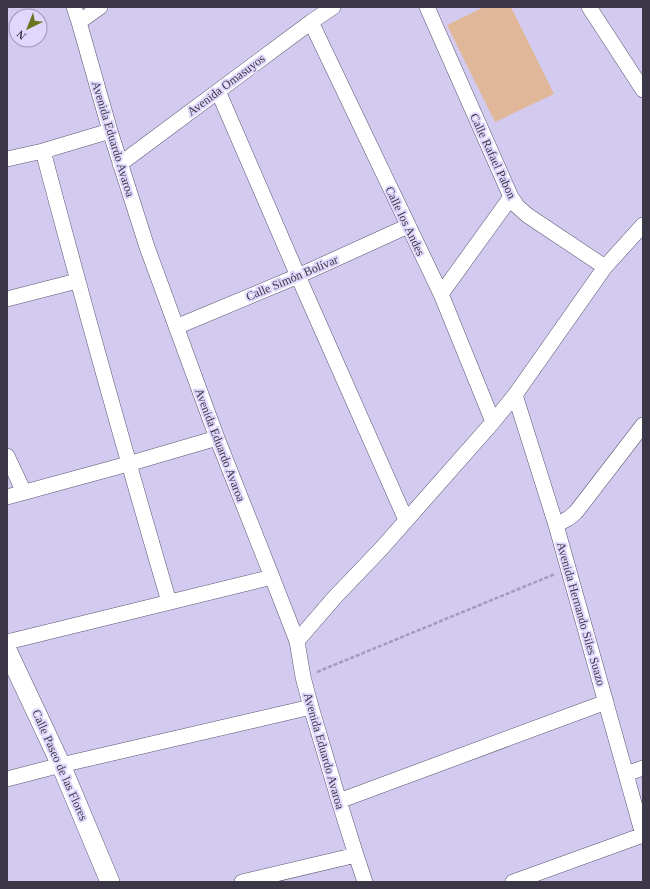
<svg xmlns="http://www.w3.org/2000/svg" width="650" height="889" viewBox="0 0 650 889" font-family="'Times New Roman',serif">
	<rect width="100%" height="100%" fill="#d3caef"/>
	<path fill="#e1b799" d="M484,7H511L554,94L495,122L447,25Z"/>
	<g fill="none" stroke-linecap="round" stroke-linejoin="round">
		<defs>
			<path id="minor" d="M74,7L79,22L110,131L147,247L217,438L272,577L297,641L303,677L311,707L339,801L356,855L365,882
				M427,7L511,197L517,206L527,215L605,267
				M589,7L643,90
				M79,22L100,7
				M311,22L441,294L493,422
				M218,91L298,276L406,520
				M43,151C83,302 125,452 169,602
				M7,159L43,151L110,131
				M120,164L311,22L333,7
				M441,294L511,197
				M7,299L77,281
				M176,327L298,276L408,226
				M515,395L556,525L643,835
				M7,456L24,492
				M7,497L128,464L217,438
				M556,525L569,518L576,512L643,425
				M297,641L335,597L381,549L493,422L515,395L605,267L643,225
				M7,642L272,577
				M626,774L643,768
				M7,779L61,765L311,707
				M339,801L606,702
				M242,882L356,855
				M513,882L643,835"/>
			<path id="tertiary" d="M7,650L61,765L110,882"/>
		</defs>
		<use href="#minor" stroke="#5c5373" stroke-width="16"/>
		<use href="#tertiary" stroke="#5c5373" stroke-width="20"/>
		<path stroke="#a29bb9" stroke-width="2.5" stroke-dasharray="4 2" stroke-linecap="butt" d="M317,672L555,574"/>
		<use href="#minor" stroke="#fff" stroke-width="15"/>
		<use href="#tertiary" stroke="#fff" stroke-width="19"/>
	</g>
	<g text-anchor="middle" stroke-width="4" stroke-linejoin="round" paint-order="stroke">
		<g font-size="12" fill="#3b3746" stroke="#e0d7fd">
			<text transform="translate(226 85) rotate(-37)" y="4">Avenida Omasuyos</text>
			<text transform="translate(113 139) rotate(73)" y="4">Avenida Eduardo Avaroa</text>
			<text transform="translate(493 156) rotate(65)" y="4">Calle Rafael Pabon</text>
			<text transform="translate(405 221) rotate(64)" y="4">Calle los Andes</text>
			<text transform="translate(292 278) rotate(-23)" y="4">Calle Simón Bolívar</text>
			<text transform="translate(220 445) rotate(69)" y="4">Avenida Eduardo Avaroa</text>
			<text transform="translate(581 614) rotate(74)" y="4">Avenida Hernando Siles Suazo</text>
			<text transform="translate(324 751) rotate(74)" y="4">Avenida Eduardo Avaroa</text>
			<text transform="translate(60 765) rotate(66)" y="4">Calle Paseo de las Flores</text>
		</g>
	</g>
	<rect width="650" height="889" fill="none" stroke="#3b3746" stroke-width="16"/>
	<g transform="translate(28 28) rotate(223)"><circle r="19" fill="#e0d7fd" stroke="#9e97b4"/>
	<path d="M0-3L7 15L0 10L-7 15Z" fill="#6a7520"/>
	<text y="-6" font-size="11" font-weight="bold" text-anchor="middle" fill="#3b3746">N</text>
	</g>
</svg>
